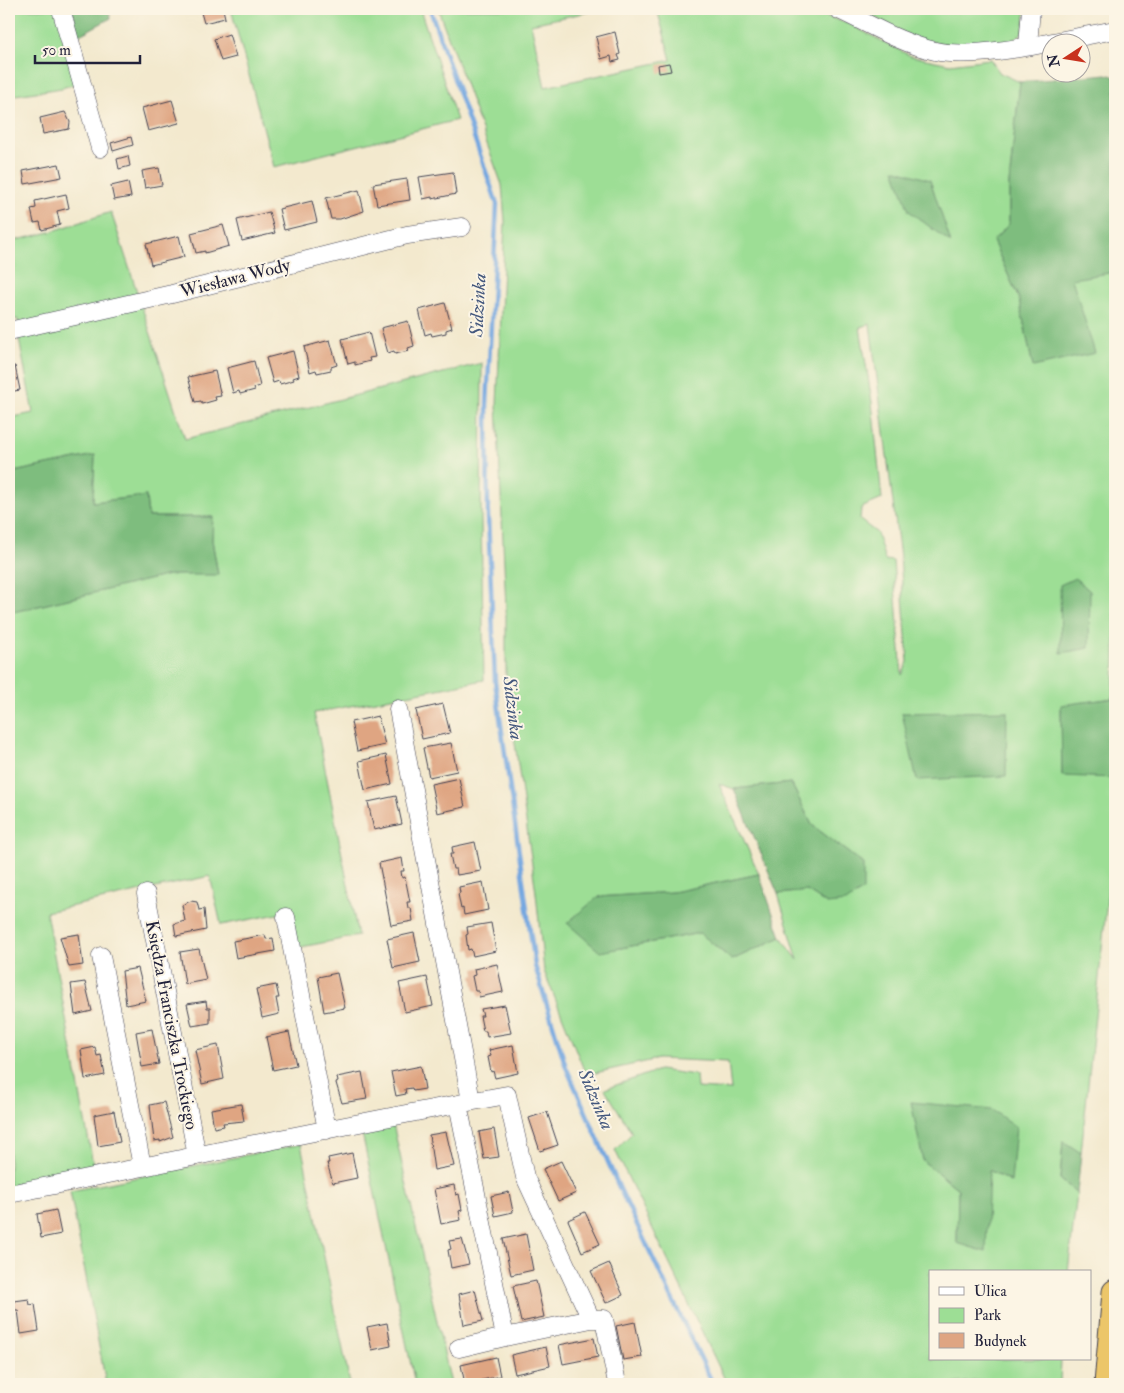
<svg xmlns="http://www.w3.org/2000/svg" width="1124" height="1393" viewBox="0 0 1124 1393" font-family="'IM FELL Double Pica',serif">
	<rect width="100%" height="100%" fill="#fcf5e5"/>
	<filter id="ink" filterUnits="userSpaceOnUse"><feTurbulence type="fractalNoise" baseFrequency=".02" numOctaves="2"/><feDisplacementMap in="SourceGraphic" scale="10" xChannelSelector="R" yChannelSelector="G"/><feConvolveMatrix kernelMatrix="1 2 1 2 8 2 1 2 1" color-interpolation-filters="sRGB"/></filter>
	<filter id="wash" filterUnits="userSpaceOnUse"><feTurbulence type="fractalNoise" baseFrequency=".0096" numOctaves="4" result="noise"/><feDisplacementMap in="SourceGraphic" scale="20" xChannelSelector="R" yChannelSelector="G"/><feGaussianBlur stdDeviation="1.12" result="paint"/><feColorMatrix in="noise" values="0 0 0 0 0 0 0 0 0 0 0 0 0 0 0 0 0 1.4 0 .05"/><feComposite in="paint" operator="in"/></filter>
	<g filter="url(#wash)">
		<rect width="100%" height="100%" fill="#f3e9ce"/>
		<path fill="#9dde95" stroke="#608068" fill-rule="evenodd" d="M9,9H56L77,83L62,88L9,96Z
			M231,9H420L457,120L274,167Z
			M438,9H602L531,24L545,87L671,60L657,9H805L849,24L911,56L950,64L990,59L1000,73L1020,82L1009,184V224L993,241L1019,299L1033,366L1072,278L1115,272V657L1113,698L1061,706L1062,775L1115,778V821L1081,1153L1063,1142L1060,1179L1077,1193L1068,1272H930V1359H1061L1060,1384H983V1380L952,1384H727L615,1150L632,1133L605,1089L659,1070L696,1075L697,1088L731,1090L728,1062L658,1059L586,1075L544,971L536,893L506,679V609L497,405L505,221L502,185ZM870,324L900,557L908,662L902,675L893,561L885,560L877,533L860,520L861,508L882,499L872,402L860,327ZM791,783L812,825L863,864L827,904L807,891L778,894L798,960L781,937L732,960L700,933L600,952L598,897L673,892L759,874L719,784L734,789ZM912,1102L1010,1182L989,1170L957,1243L958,1189L923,1161Z
			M858,9H1026L1023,31L1019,36L1010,42L964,46L918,40Z
			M111,212L185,439L482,363L481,519L484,680L314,713L358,936L296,948L288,912L221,925L210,876L46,912L94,1169L9,1186V613L169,575L218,574L212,540V517H148L146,496L93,502L95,455L9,473V418L33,413L19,339L18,319L9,320V242L50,232Z
			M393,1124L451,1384H415L362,1133Z
			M301,1144L350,1384H106L70,1191Z"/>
		<path fill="#7ebd7e" stroke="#50705c" d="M67,9H108L111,18L74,38Z
			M1107,74L1115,77V272L1072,279L1095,353L1033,367L1019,299L993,241L1009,224V184L1020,82Z
			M894,169L930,180L951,243L909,211Z
			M95,455L93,502L146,496L148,517H213L212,540L218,575H169L9,613V473Z
			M1075,578L1090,591L1089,648L1061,653L1060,585Z
			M1115,698V778L1062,776L1061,705Z
			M1007,711L1006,776L917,780L902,713Z
			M791,783L812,825L863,864V890L846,902L827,904L807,891L778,894L734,789Z
			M759,874L781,937L732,960L700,933L600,952L567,923L598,897L673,892Z
			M911,1102L992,1110L1016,1127L1011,1182L989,1170L986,1252L957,1243L958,1189L923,1161Z
			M1063,1141L1081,1153L1077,1193L1060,1179Z"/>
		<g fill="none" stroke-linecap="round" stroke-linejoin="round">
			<path stroke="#74a7e0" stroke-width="4.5" d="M430,9L497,204L487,405L488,517L495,682L535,966L566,1067L619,1187L713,1384"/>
		</g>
		<g id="blocks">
			<path fill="#dfa582" d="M200,9H223L225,18L204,23Z
				M615,32L620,54L618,55L620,60L612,62L611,56L601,59L596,37Z
				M229,34L236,57L221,61L214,39Z
				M669,63L671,71L659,73L658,65Z
				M172,100L179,123L148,131L142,108Z
				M65,112L70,122L69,129L43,134L40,118Z
				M131,137L133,145L113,151L111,143Z
				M128,156L130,166L119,169L117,159Z
				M59,164L62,177L25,184L23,171Z
				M159,168L162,185L145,188L142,171Z
				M453,172L456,194L432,199V197L423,199L419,177Z
				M407,179L410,200L377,205L373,184Z
				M128,182L131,197L114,200L111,186Z
				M359,190L364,211L340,219H331L326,198Z
				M66,194L69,208L57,211L60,225L42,230L40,222L34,223L31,209L36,208L35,201Z
				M312,201L317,222L284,230L279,209Z
				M269,212L275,233L242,241L237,220Z
				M223,225L229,246L205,253V251L196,253L191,233Z
				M179,236L184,257L151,265L146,244Z
				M445,303L452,328L446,330V333L432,336L431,333L425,335L419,310Z
				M408,321L414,346L408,348L409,351L395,354L394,351L388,353L381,328Z
				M369,332L375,357L369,358L370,361L355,365V362L348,364L342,339Z
				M330,340L337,365L331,367V370L317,373L316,370L310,372L304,347Z
				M293,351L299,376L293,378L294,380L280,384L279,381L273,383L266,358Z
				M254,361L260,386L254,388L255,390L240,394L239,391L233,393L227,368Z
				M15,366L20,390L9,392V367Z
				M215,371L221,396L215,397L216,400L202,404L201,401L195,402L188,377Z
				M443,704L450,733L422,739L416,710Z
				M378,716L385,745L357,751L351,722Z
				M451,743L457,771L429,777L423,748Z
				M386,755L392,784L365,790L359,761Z
				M459,778L465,807L437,813L431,784Z
				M396,796L402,824L374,830L368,802Z
				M475,842L481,871L457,875L456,869H453L450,854H453L452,847Z
				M402,858L404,871H401L402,878L405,877L410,902H407L408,908H411L413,921L391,925L379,863Z
				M483,882L488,910L464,915L463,908L461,909L458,894L460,893L459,887Z
				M191,901L197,902L199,910L204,909L206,930L176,936L174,924L185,921L182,905Z
				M491,923L496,951L473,956L471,949L468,950L466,935L468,934L467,927Z
				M414,933L420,962L393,968L387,939Z
				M79,934L83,965L69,967L60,937Z
				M265,935L266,939L273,938L275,951L236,958L233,941Z
				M199,949L206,980L185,984L180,952Z
				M497,964L503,992L479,997L478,991H475L472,976L475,975L474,969Z
				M138,968L146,1001L126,1005L122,971Z
				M337,973L345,1008L324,1012L318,977Z
				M427,977L433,1006L405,1012L399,983Z
				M85,982L92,1011L75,1015L71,984Z
				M276,985L279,998H276L279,1014L262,1018L256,989Z
				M206,1001L207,1008H210V1023L192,1026L187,1004Z
				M505,1005L511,1033L487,1037L486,1031H483L480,1016H483L481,1009Z
				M152,1029L159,1064L142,1067L136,1032Z
				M289,1032L296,1065L273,1070L266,1037Z
				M218,1045L224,1079L202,1084L195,1050Z
				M513,1045L518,1073L495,1078L493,1071L491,1072L488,1057L491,1056L489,1050Z
				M95,1047L97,1056L101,1055L105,1075L85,1079L81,1050Z
				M421,1066L425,1089L413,1091L412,1088L405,1089L406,1094L396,1096L391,1072Z
				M362,1072L367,1099L342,1103L336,1083L338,1082L337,1077Z
				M164,1102L173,1137L160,1142V1140L154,1141L150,1105Z
				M241,1104L244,1121L223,1123L224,1126L214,1128L211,1109Z
				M114,1111L120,1142L98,1146L94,1115Z
				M547,1112L558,1145L540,1151L529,1118Z
				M494,1129L499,1157L484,1159L479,1132Z
				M446,1132L454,1166L434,1170L429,1135Z
				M352,1153L357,1178L333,1183L327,1163H329L328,1158Z
				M561,1161L576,1193L558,1201L543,1169Z
				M454,1185L456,1195L459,1194L462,1210L459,1211L461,1220L441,1224L434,1189Z
				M509,1192L513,1212L495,1216L491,1196Z
				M56,1210L61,1234L41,1238L37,1214Z
				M585,1212L600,1244L582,1252L568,1220Z
				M526,1234L533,1270L511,1275L503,1239Z
				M462,1239L469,1264L451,1268L448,1250L451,1249L449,1241Z
				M609,1263L623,1295L606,1303L591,1271Z
				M536,1281L544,1317L521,1322L513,1286Z
				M475,1290L483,1321L464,1325L459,1294Z
				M29,1299L30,1305L35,1304L39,1331L21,1334L18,1310H15L14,1301Z
				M635,1322L642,1357L623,1360L616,1326Z
				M387,1323L391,1346L372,1350L367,1327Z
				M594,1338L598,1357L563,1364L559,1345Z
				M546,1347L550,1366L515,1374L511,1355Z
				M496,1357L500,1376L465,1384L461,1365Z"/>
		</g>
	</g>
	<g filter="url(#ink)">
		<use href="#blocks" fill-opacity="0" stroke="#414051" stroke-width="1"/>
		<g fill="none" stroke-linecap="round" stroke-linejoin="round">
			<defs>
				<path id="minor" d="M61,9L100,148
					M837,9C870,24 900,43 935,51C978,61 1069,38 1115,30
					M1028,45L1031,9
					M9,331L172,294L407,235L462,227
					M398,709L471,1101
					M146,894L197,1156
					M286,917L327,1130
					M101,956L142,1166
					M9,1194C175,1161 340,1125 507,1095L525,1177L591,1319L505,1337L458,1104
					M591,1319H604L616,1378
					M459,1348L505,1337"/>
				<path id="highway" d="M1107,1384L1115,1292"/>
			</defs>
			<use href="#minor" stroke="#414051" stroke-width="19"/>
			<use href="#highway" stroke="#414051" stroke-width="27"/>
			<use href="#minor" stroke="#fff" stroke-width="18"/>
			<use href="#highway" stroke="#ecc669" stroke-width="25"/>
		</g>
	</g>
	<g text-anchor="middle" stroke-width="4" stroke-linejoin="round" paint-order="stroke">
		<g font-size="18" fill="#22223b" stroke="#fcf5e5">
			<text transform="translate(235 278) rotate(-14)" y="6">Wiesława Wody</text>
			<text transform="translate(172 1025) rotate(79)" y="6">Księdza Franciszka Trockiego</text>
		</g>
		<g font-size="19" font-style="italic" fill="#43577d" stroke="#fcf5e5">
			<text transform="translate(477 305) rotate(-87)" y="7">Sidzinka</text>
			<text transform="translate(514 708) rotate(83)" y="7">Sidzinka</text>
			<text transform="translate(597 1099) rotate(67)" y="7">Sidzinka</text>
		</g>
	</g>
	<rect width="1124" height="1393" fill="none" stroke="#fcf5e5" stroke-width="30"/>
	<rect x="929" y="1270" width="162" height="90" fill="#fcf5e5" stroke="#a5a1a1"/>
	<rect x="939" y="1287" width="25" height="8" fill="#ffffff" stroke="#a5a1a1"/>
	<text x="974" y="1296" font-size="15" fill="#22223b">Ulica</text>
	<rect x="939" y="1308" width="25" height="15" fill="#9dde95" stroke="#a5a1a1"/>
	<text x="974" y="1320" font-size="15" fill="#22223b">Park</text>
	<rect x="939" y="1333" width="25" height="15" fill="#dfa582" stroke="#a5a1a1"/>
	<text x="974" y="1346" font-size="15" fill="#22223b">Budynek</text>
	<g transform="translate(1066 58) rotate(258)"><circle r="24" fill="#fcf5e5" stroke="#a5a1a1"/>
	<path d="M0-4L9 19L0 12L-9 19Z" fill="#c8321e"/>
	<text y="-8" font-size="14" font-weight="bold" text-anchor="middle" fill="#22223b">N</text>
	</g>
	<path d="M35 55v8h105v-8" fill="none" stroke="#22223b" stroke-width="2.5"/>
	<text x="42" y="55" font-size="15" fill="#22223b" stroke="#fcf5e5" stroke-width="4" paint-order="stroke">50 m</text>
</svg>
